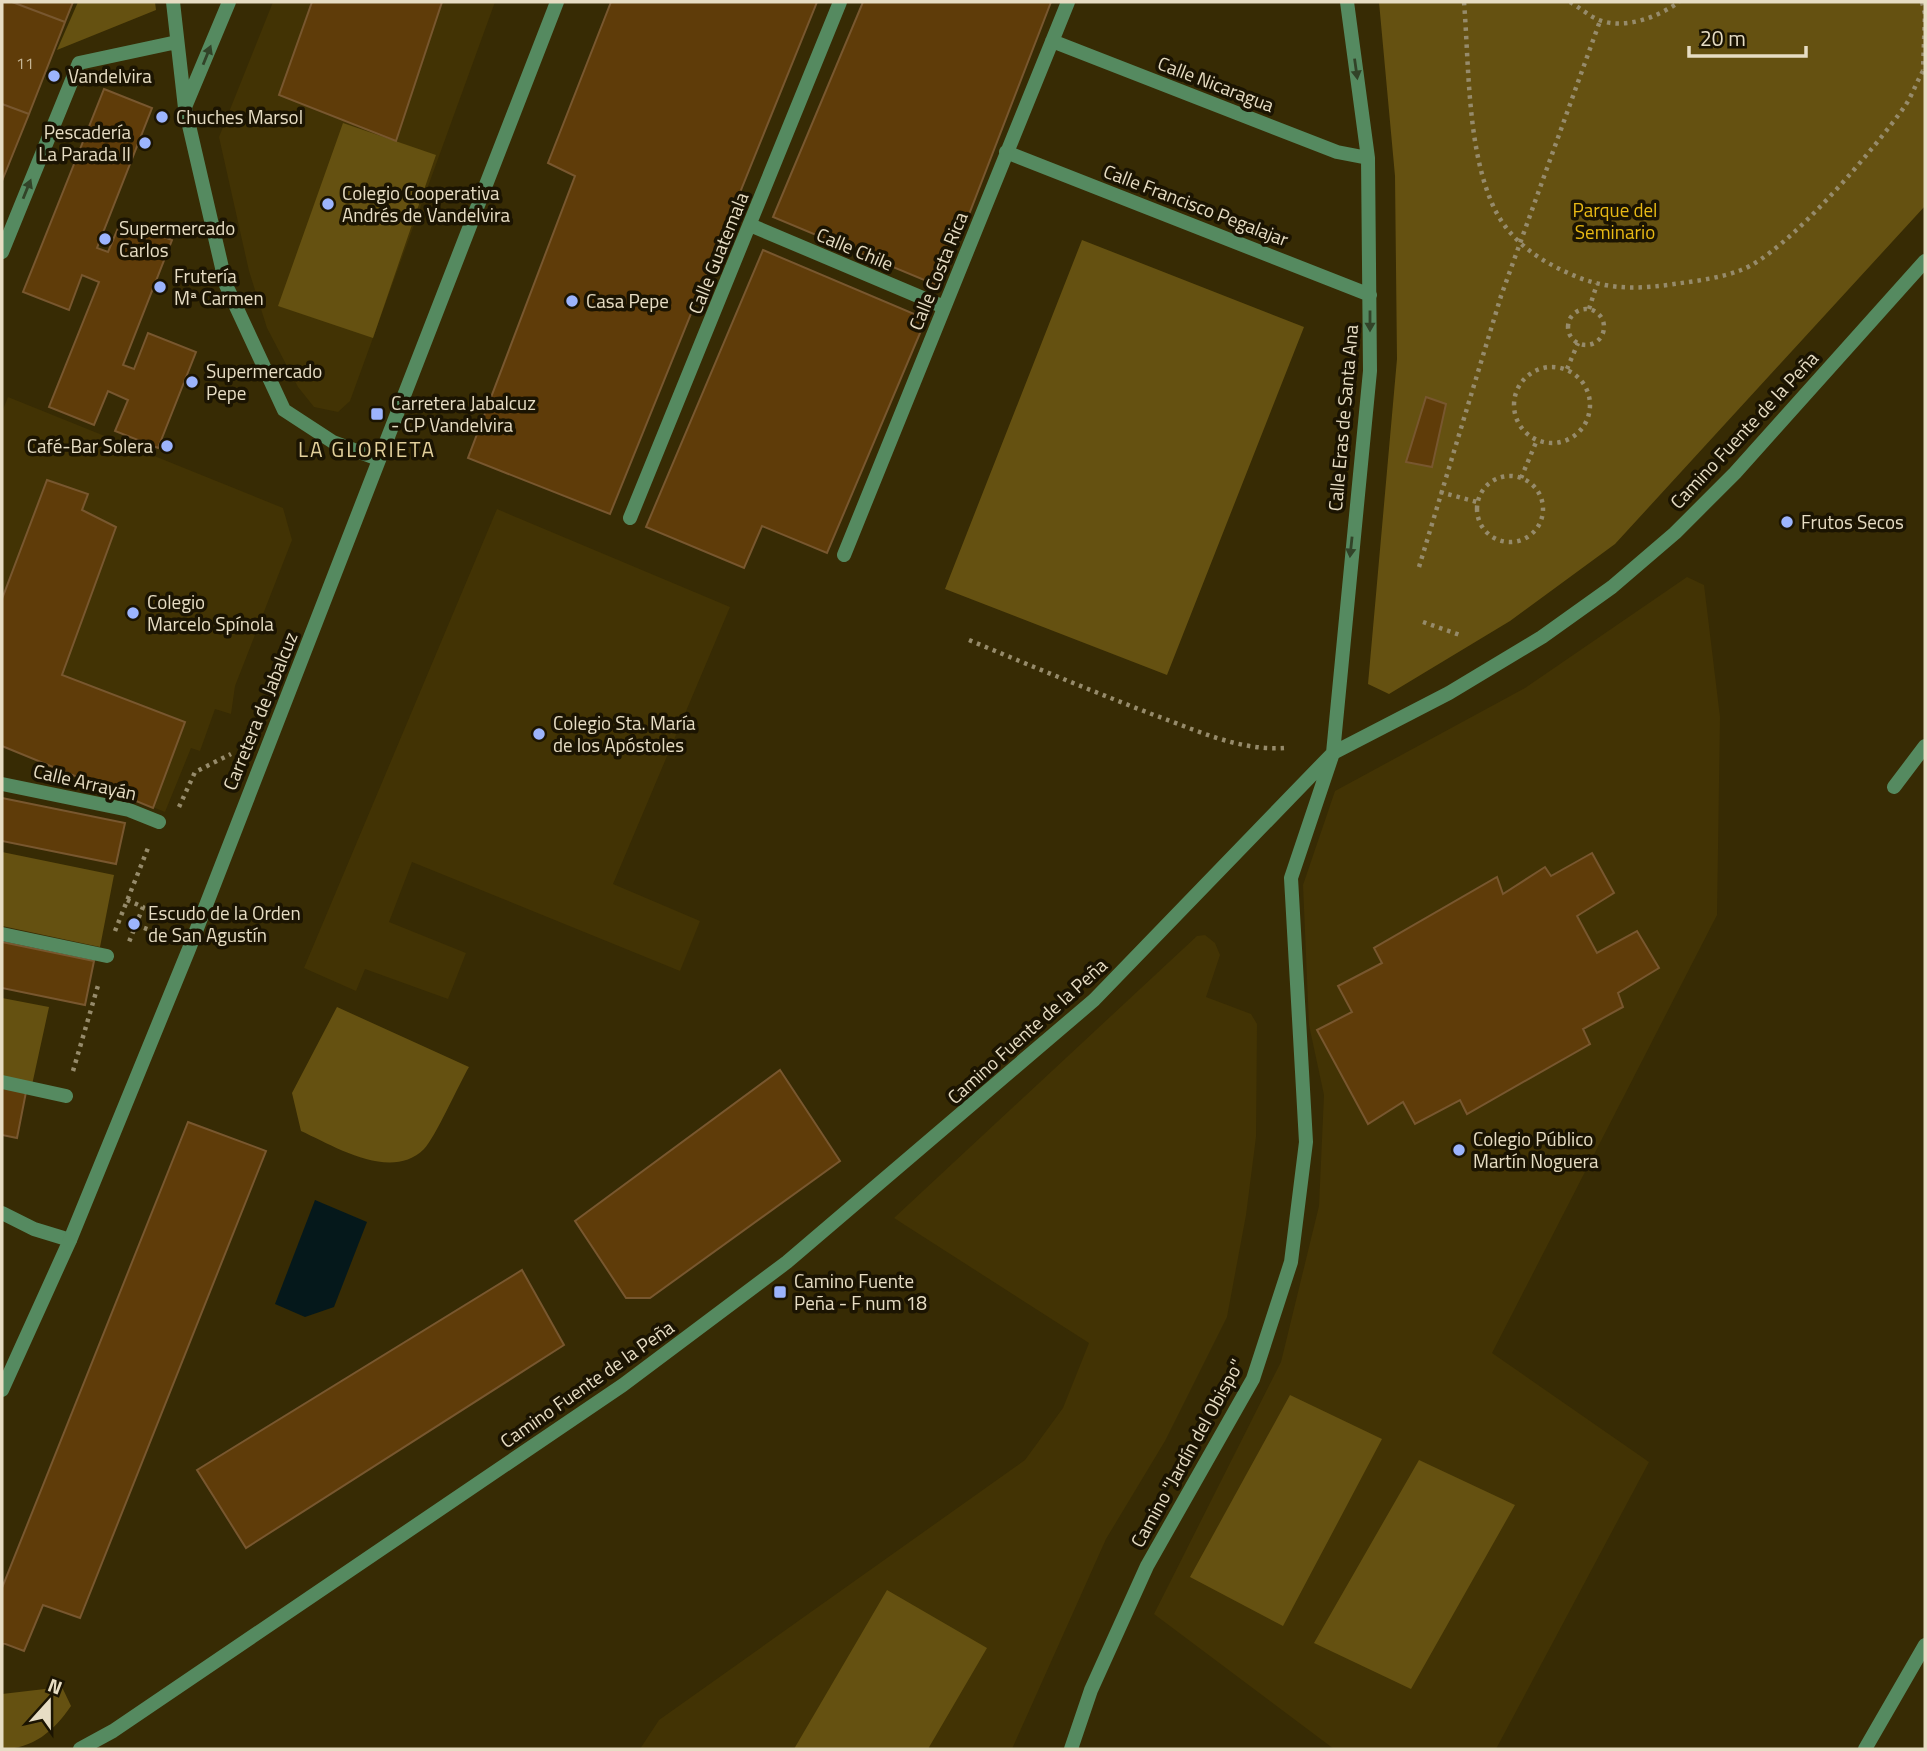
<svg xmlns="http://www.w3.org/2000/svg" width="1927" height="1751" viewBox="0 0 1927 1751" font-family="'Titillium Web',sans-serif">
	<rect width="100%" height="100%" fill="#372b04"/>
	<path fill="#423304" d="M273,2H495L350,401L338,412L314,407L298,387L267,328L249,271L219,137Z
		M8,397L283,508L292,540L235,686L231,714L215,709L200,751L191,748L165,812L2,746V412Z
		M497,509L730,607L613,884L700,921L680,971L412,862L389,922L466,953L448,999L365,969L356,991L304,968Z
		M1687,577L1704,585L1720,717L1717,915L1492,1353L1649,1462L1496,1749H1334L1154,1614L1281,1362L1319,1206L1324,1095L1309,1025L1303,885L1335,791L1525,688Z
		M1205,935L1215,943L1220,955L1206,997L1251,1014L1257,1024L1256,1137L1246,1215L1227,1317L1165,1441L1106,1539L1012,1749H640L659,1720L1025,1460L1063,1408L1089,1343L894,1218L1197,936Z"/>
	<path fill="#655111" d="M78,2H155L156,10L57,50Z
		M1379,2H1925V206L1615,544L1510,621L1389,694L1368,684L1397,359L1395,176Z
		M343,123L436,155L373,338L278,306Z
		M1082,240L1304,327L1167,675L945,589Z
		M2,852L114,875L100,947L2,926Z
		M2,998L49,1007L32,1085L2,1078Z
		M337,1007L469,1067C459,1084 435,1138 424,1149C391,1182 334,1146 301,1131L292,1093Z
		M1290,1395L1382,1439L1283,1626L1190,1577Z
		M1419,1460L1515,1505L1411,1689L1314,1643Z
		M887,1590L987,1648L928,1749H794Z
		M62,1687L71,1706C54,1731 33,1749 2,1749V1694Z"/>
	<path fill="#05181b" d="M315,1200L367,1222L334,1307L305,1317L275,1304Z"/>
	<path fill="#5f3c09" stroke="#78572f" stroke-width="2" d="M2,2H12L65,22L29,114L2,104Z
		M12,2H73L65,22Z
		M312,2H442L396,141L279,95Z
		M611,2H817L610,514L468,458L575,176L548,163Z
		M863,2H1051L941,287L773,217Z
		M104,89L152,108L97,248L108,252L121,221L172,240L123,365L134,369L148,333L196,352L158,448L115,431L128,400L108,391L94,425L49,407L99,282L82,275L69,310L23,292Z
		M2,104L29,114L2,181Z
		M763,250L926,319L827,553L762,526L744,568L646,527Z
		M1426,397L1446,404L1432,467L1406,462Z
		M47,480L88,494L82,510L116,527L62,675L185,722L153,808L2,746V599Z
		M2,798L125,823L116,864L2,841Z
		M1592,853L1614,893L1577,916L1597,953L1637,931L1659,968L1618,993L1623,1007L1583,1029L1590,1044L1467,1114L1460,1100L1415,1124L1403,1102L1368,1124L1317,1030L1352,1012L1338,986L1382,963L1374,948L1497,877L1503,894L1545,867L1551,876Z
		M2,942L94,961L85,1005L2,988Z
		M780,1070L840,1161L650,1298H626L575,1221Z
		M2,1087L26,1092L17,1138L2,1135Z
		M188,1122L266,1151L80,1618L43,1605L24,1651L3,1643L2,1648V1588Z
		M522,1270L564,1345L246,1548L197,1470Z"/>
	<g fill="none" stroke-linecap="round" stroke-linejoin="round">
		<path stroke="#968b6b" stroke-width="4.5" stroke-dasharray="3.5 5" stroke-linecap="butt" d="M1464,2C1469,64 1467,143 1491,201C1507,241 1542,263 1580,278C1612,290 1641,289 1674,284C1696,281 1721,278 1741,270C1787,253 1876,147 1905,106C1913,94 1917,80 1925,68
			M1570,2C1579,7 1589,16 1599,20C1625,30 1658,17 1679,2
			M1922,2L1925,14L1923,70
			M1589,309L1597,284
			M1568 327a18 18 0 1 1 36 0a18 18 0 1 1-36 0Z
			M1514 405a38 38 0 1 1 76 0a38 38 0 1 1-76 0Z
			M1567,369L1578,343
			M1477 509a33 33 0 1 1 66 0a33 33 0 1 1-66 0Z
			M1521,478L1537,440
			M1440,492L1477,502
			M1419,567L1501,296L1600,21
			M1423,622L1460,635
			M969,640C1031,666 1092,691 1154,715C1196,730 1239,751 1284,748
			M179,807L195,772L231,754
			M127,900L143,907L129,942
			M136,925L161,934
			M115,931L148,848
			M73,1071L99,982"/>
		<path stroke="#558a60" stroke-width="14" d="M2,784L129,810L159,822
			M2,934L107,956
			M2,1082L66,1096"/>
		<path stroke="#558a60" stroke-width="14" d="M173,2L185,108L226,285L284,410L333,442L378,459
			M1052,41L1337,152L1368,158
			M185,107L229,2
			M1006,152L1370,295
			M750,225L944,307
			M2,252L79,63L177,42
			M630,518L840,2
			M844,555L1068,2
			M1894,787L1925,746
			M2,1213L34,1229L70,1240
			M80,1749L113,1731L623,1385L787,1262L1094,1000L1333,753L1449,693L1542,637L1612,587L1675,533L1735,473L1925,261
			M1071,1749L1091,1690L1147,1566L1253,1379L1291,1262L1306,1142L1291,878L1333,753L1370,371L1368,158L1347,2"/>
		<path stroke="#558a60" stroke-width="14" d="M2,1390L70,1240L189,949L557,2
			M1865,1749L1925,1645"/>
	</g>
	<defs><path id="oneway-solid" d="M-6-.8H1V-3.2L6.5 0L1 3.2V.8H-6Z" transform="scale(1.75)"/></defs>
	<g fill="#324328">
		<use href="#oneway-solid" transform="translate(207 55) rotate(-68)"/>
		<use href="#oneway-solid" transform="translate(1356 69) rotate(82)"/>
		<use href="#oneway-solid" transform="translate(27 189) rotate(-68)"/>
		<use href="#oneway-solid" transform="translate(1370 321) rotate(90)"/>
		<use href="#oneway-solid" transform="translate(1351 547) rotate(96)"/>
	</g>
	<g fill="#9cb4fd" stroke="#1b1402" stroke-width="2.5">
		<circle cx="54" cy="76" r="7"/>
		<circle cx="162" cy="117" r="7"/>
		<circle cx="145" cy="143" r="7"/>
		<circle cx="328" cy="204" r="7"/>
		<circle cx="105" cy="239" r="7"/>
		<circle cx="160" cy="287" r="7"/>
		<circle cx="572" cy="301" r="7"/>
		<circle cx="192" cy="382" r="7"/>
		<rect x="370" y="407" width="14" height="14" rx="3.5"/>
		<circle cx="167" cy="446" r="7"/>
		<circle cx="1787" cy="522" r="7"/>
		<circle cx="133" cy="613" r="7"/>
		<circle cx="539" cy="734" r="7"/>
		<circle cx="134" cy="924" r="7"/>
		<circle cx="1459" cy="1150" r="7"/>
		<rect x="773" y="1285" width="14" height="14" rx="3.5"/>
	</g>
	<g text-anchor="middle" stroke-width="7" stroke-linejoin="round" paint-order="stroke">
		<g font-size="16" fill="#c5b595">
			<text x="25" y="69">11</text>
		</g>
		<g font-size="19" fill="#e7ddc4" stroke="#1b1402" text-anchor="start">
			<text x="68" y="83">Vandelvira</text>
			<text x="176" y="124">Chuches Marsol</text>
			<text x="131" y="139" text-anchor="end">Pescadería<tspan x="131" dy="22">La Parada II</tspan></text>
			<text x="342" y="200">Colegio Cooperativa<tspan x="342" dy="22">Andrés de Vandelvira</tspan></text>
			<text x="119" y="235">Supermercado<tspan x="119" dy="22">Carlos</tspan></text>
			<text x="174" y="283">Frutería<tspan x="174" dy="22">Mª Carmen</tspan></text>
			<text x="586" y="308">Casa Pepe</text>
			<text x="206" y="378">Supermercado<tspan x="206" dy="22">Pepe</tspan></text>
			<text x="391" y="410">Carretera Jabalcuz<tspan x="391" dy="22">- CP Vandelvira</tspan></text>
			<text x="153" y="453" text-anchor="end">Café-Bar Solera</text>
			<text x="1801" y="529">Frutos Secos</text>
			<text x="147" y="609">Colegio<tspan x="147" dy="22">Marcelo Spínola</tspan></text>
			<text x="553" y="730">Colegio Sta. María<tspan x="553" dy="22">de los Apóstoles</tspan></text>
			<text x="148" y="920">Escudo de la Orden<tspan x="148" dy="22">de San Agustín</tspan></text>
			<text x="1473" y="1146">Colegio Público<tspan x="1473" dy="22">Martín Noguera</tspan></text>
			<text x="794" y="1288">Camino Fuente<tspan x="794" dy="22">Peña - F num 18</tspan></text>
		</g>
		<g font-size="19" fill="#e7ddc4" stroke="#1b1402">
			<text transform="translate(1216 84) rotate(21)" y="7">Calle Nicaragua</text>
			<text transform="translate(1196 205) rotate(21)" y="7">Calle Francisco Pegalajar</text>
			<text transform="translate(855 249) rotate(23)" y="7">Calle Chile</text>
			<text transform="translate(718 253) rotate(-68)" y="7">Calle Guatemala</text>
			<text transform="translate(938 271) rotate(-68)" y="7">Calle Costa Rica</text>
			<text transform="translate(1343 418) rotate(-85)" y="7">Calle Eras de Santa Ana</text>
			<text transform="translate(1744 430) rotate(-47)" y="7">Camino Fuente de la Peña</text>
			<text transform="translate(260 711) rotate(-68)" y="7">Carretera de Jabalcuz</text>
			<text transform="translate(85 782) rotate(13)" y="7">Calle Arrayán</text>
			<text transform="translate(1027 1031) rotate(-42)" y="7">Camino Fuente de la Peña</text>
			<text transform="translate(587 1384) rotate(-35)" y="7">Camino Fuente de la Peña</text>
			<text transform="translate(1187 1453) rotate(-61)" y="7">Camino "Jardín del Obispo"</text>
		</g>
		<g font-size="19" fill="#e9ba15" stroke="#1b1402">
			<text x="1615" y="217">Parque del<tspan x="1615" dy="22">Seminario</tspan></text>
		</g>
		<g font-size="21" letter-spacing="2" fill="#e3d09c" stroke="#1b1402">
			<text x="367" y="457">LA GLORIETA</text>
		</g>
	</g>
	<rect width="1927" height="1751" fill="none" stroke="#e7ddc4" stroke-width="7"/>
	<g transform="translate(49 1702) rotate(21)" stroke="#1b1402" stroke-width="5" paint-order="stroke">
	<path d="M0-5L12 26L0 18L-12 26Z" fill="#e7ddc4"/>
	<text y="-10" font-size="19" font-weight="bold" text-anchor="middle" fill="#e7ddc4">N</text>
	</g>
	<path d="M1689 46v10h117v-10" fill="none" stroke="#e7ddc4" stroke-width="3.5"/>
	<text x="1700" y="46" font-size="21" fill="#e7ddc4" stroke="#1b1402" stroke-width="5" paint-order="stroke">20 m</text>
</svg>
